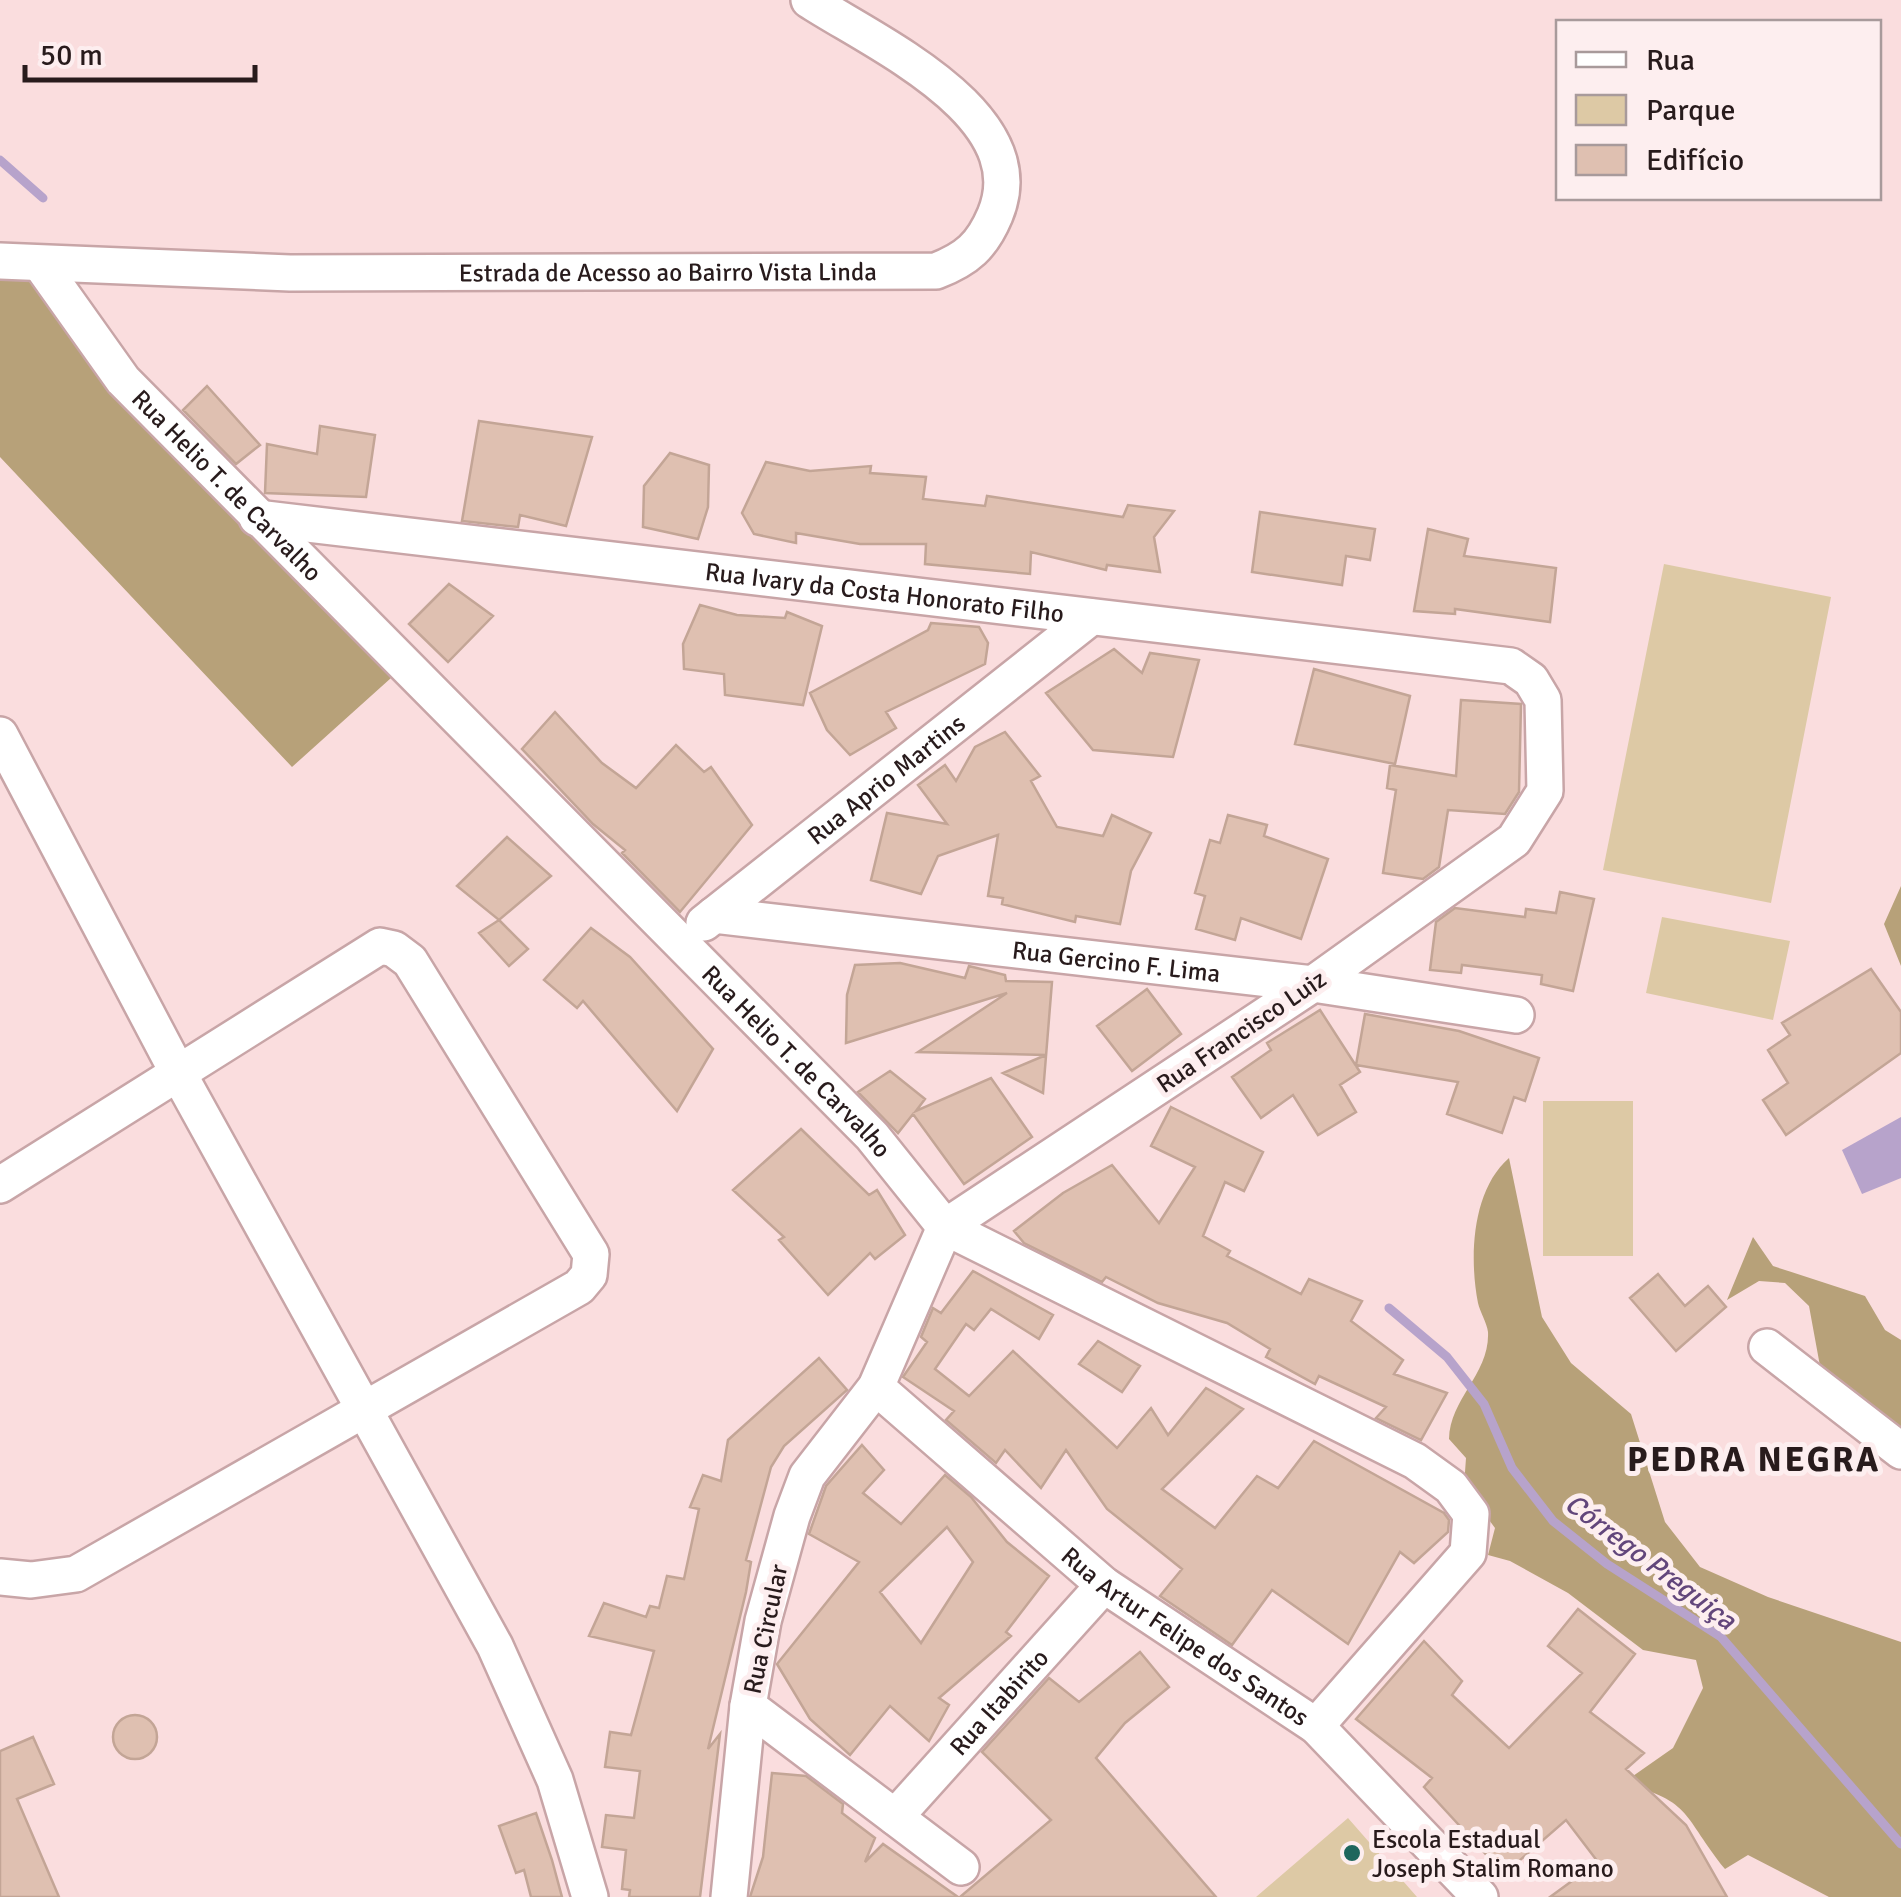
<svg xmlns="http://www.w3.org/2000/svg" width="1901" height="1897" viewBox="0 0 1901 1897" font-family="Signika,sans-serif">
	<rect width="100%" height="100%" fill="#faddde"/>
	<path fill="#ddc9a5" d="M1664,564L1831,597L1771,903L1603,870Z
		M1662,917L1790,941L1773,1020L1646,993Z
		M1633,1101V1256H1543V1101Z
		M1348,1818L1417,1897H1256Z"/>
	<path fill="#b7a179" d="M0,276L35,277L128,410L391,678L292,767L0,457Z
		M1901,886V966L1884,924Z
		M1509,1158L1542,1317L1571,1363L1631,1414L1665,1522L1700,1567L1768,1597L1901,1642V1897H1829L1748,1855L1725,1869C1682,1816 1694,1802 1623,1783L1673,1748L1703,1688L1696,1660L1643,1650L1568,1593L1510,1561L1488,1555L1495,1528L1464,1486L1466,1458L1449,1439C1450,1398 1490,1374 1488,1332C1487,1323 1480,1312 1478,1303C1469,1257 1472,1190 1509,1158Z
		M1753,1237L1773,1266L1865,1296L1885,1330L1901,1340V1439L1820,1366L1809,1306L1785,1283L1759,1281L1727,1300Z"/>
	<path fill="#b7a3cb" d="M1901,1117V1178L1862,1194L1842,1150Z"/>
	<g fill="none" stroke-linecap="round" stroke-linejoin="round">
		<path stroke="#b7a3cb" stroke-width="9" d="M0,160L43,198
			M1389,1308L1447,1357L1484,1404L1512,1468L1553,1521L1607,1564L1721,1637L1901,1844"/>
	</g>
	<path fill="#dfc0b1" stroke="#c3a596" stroke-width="2.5" fill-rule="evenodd" d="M207,386L260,445L236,464L183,410Z
		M479,421L592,437L566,526L520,515L518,527L462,521Z
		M320,426L375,435L366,497L265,493L267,444L317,454Z
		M670,453L709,465L708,507L698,539L643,527L644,486Z
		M766,462L810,471L871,466L870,473L926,477L923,499L985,506L987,496L1123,517L1128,505L1174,511L1154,537L1160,572L1107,565L1106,570L1031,552L1030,574L925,564L926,544H860L796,533V543L754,534L742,513Z
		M1260,512L1375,529L1370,560L1346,556L1342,585L1252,572Z
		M1428,529L1468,539L1464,556L1556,568L1550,622L1455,609V614L1414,611Z
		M449,584L493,616L448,662L409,624Z
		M700,605L737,615L785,618L787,612L822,626L803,705L725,695L724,674L684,669L683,644Z
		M931,623L979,627L988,643L985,664L886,712L896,728L850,755L827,730L810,693L928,630Z
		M1114,649L1142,673L1150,653L1199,660L1173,757L1093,750L1046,693Z
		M1314,669L1410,696L1395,764L1295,744Z
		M1461,700L1521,704L1519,792L1505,814L1448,810L1439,867L1423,879L1383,873L1396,790L1387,788L1390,765L1456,776Z
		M555,712L602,763L636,788L676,745L704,772L711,767L752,825L680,912L622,853L625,850L593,824L522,749Z
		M1005,732L1040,776L1031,781L1057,827L1103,836L1112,815L1151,833L1131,871L1120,924L1076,916L1075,922L1002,904L1003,898L988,896L998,835L938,856L921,894L871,880L887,813L947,824L918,785L945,765L956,781L975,747Z
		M1228,815L1267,825L1264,836L1328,859L1301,939L1241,918L1235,940L1196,929L1205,896L1195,893L1210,840L1220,843Z
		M507,837L551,876L499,920L457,886Z
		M1560,892L1594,899L1573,991L1541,984L1542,975L1462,965L1461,973L1430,970L1436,922L1455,908L1525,917L1526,909L1556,913Z
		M499,920L528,949L509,966L479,933Z
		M591,928L630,957L713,1049L677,1111L583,1001L577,1008L544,980Z
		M900,963L965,978L969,966L1005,975L1006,981L1052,982L1043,1093L1003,1073L1046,1055L918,1052L1007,993L846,1043L847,995L855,965Z
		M1871,969L1901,1012V1053L1786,1135L1763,1100L1788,1083L1768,1050L1790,1035L1782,1023Z
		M1147,989L1181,1034L1132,1071L1097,1026Z
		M1320,1010L1360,1072L1340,1085L1356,1112L1318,1135L1293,1095L1261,1118L1232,1077L1271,1050L1267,1043Z
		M1365,1014L1459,1031L1539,1058L1525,1101L1514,1097L1502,1133L1447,1114L1458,1082L1356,1065Z
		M890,1071L925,1099L916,1111L991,1078L1032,1137L964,1184L913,1114L898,1133L858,1092Z
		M1171,1107L1263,1152L1244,1191L1225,1182L1203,1236L1230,1251L1227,1256L1301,1294L1309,1279L1362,1301L1351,1321L1403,1360L1394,1374L1447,1393L1421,1440L1376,1418L1386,1407L1319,1376L1315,1384L1266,1357L1270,1349L1227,1323L1158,1303L1106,1277L1102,1282L1024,1243L1014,1231L1063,1193L1112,1165L1159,1223L1195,1167L1151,1146Z
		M801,1129L869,1195L877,1190L905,1235L875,1259L870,1253L828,1295L779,1240L784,1237L733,1190Z
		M973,1271L1053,1315L1039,1339L991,1309L974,1330L966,1324L935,1369L969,1396L1013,1351L1117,1448L1151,1408L1168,1435L1206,1388L1243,1409L1162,1489L1215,1528L1257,1476L1278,1488L1314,1441L1444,1513L1449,1520L1448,1532L1414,1563L1400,1552L1348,1644L1272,1590L1232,1645L1160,1596L1182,1569L1107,1509L1066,1450L1041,1488L1005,1450L996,1463L946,1420L954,1411L903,1377L927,1342L921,1337L933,1308L941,1313Z
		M1658,1274L1685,1306L1708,1286L1726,1307L1676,1351L1630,1298Z
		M1098,1341L1140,1366L1122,1392L1079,1364Z
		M819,1358L847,1390L784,1446L771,1467L746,1560L751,1562L746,1592L708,1749L720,1734L700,1897H629L630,1890L622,1889L626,1850L602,1847L606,1815L634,1818L640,1771L605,1767L610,1732L631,1735L654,1651L589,1636L604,1603L646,1617L650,1606L659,1608L667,1576L684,1579L699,1509L690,1507L703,1475L721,1481L728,1440Z
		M862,1445L884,1470L863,1493L901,1524L945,1475L971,1497L1007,1542L1049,1576L1006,1632L1011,1636L939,1698L949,1705L929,1741L890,1706L850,1755L810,1719L777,1664L859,1562L809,1534L826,1486ZM947,1527L973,1562L921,1643L880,1592Z
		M1578,1609L1635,1654L1590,1712L1644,1753L1626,1769L1686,1825L1727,1897H1550L1598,1862L1566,1820L1504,1874L1424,1787L1432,1778L1356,1719L1424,1641L1462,1681L1452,1695L1509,1748L1582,1673L1548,1646Z
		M1140,1652L1169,1687L1125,1723L1096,1758L1216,1897H960L1051,1820L982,1752L1049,1678L1079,1702Z
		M113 1737a22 22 0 1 1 44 0a22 22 0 1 1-44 0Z
		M33,1737L54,1784L17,1799L59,1897H0V1751Z
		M772,1773L806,1776L843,1804L842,1813L875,1838L865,1862L883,1844L958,1897H750L763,1857Z
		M536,1813L552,1860L562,1897H531L524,1870L516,1873L499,1826Z"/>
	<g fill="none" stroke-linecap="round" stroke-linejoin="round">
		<defs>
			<g id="minor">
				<path id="s1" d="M0,261L290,273L936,271C967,259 982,246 995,215C1037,115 875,43 809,0"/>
				<path id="s2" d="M42,266L123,380L872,1136L945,1227L1415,1461L1451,1487L1471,1514L1468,1553L1316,1726"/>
				<path id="s3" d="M257,518L1511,666L1531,680L1543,700L1545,791L1514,840L1313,984L945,1227L876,1387L807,1476L792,1516L763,1621L748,1706L729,1897"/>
				<path d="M0,735L177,1071L495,1646L555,1780L590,1897"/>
				<path id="s4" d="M714,915L1313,984L1516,1015"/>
				<path id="s5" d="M704,923L1091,617"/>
				<path d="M0,1185L380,946L394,949L410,961L591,1254L589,1275L579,1287L76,1574L31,1580L0,1577"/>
				<path d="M1767,1347L1901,1451"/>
				<path id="s6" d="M876,1387L1104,1585L1316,1726L1480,1897"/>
				<path d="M748,1706L961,1867"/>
				<path id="s7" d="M895,1817L1104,1585"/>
			</g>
		</defs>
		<use href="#minor" stroke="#c8a5a7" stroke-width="40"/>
		<use href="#minor" stroke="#fff" stroke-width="35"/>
	</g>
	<circle fill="#1e665c" stroke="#fdeeef" stroke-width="4" cx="1352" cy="1853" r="10"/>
	<g text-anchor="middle" stroke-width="10" stroke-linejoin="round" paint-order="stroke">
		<g font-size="25" fill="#281b1c" stroke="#fdeeef">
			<text dy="9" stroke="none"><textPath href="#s1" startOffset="668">Estrada de Acesso ao Bairro Vista Linda</textPath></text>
			<text dy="9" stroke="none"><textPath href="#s2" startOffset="288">Rua Helio T. de Carvalho</textPath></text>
			<text dy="9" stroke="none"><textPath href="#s3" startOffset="632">Rua Ivary da Costa Honorato Filho</textPath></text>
			<text dy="9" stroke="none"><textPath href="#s5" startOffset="232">Rua Aprio Martins</textPath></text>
			<text dy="9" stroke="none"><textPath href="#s4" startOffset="405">Rua Gercino F. Lima</textPath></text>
			<text transform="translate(1241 1031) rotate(-34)" y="9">Rua Francisco Luiz</text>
			<text dy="9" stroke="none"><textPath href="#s2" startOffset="1098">Rua Helio T. de Carvalho</textPath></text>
			<text transform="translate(765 1629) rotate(-78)" y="9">Rua Circular</text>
			<text dy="9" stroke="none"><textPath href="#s6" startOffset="398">Rua Artur Felipe dos Santos</textPath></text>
			<text dy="9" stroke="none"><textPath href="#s7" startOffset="155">Rua Itabirito</textPath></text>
		</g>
		<g font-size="25" fill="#281b1c" stroke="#fdeeef" text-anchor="start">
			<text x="1372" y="1848">Escola Estadual<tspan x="1372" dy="29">Joseph Stalim Romano</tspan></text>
		</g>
		<g font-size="28" font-style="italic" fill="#62467b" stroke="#fdeeef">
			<text transform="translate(1651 1561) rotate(37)" y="10">Córrego Preguiça</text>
		</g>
		<g font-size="35" font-weight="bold" letter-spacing="2.5" fill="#281b1c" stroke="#fdeeef">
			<text x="1754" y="1471">PEDRA NEGRA</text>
		</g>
	</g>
	<rect x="1556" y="20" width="325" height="180" fill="#fdeeef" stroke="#a89a9b" stroke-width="2.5"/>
	<rect x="1576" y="52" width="50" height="15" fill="#ffffff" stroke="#a89a9b" stroke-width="2.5"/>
	<text x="1646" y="70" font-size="30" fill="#281b1c">Rua</text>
	<rect x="1576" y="95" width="50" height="30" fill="#ddc9a5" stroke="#a89a9b" stroke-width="2.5"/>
	<text x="1646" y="120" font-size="30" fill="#281b1c">Parque</text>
	<rect x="1576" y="145" width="50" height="30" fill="#dfc0b1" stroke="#a89a9b" stroke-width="2.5"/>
	<text x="1646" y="170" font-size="30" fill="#281b1c">Edifício</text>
	<path d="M25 65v15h230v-15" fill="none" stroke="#281b1c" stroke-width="5"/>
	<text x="40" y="65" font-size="30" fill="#281b1c" stroke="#fdeeef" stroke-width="8" paint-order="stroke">50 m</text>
</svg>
